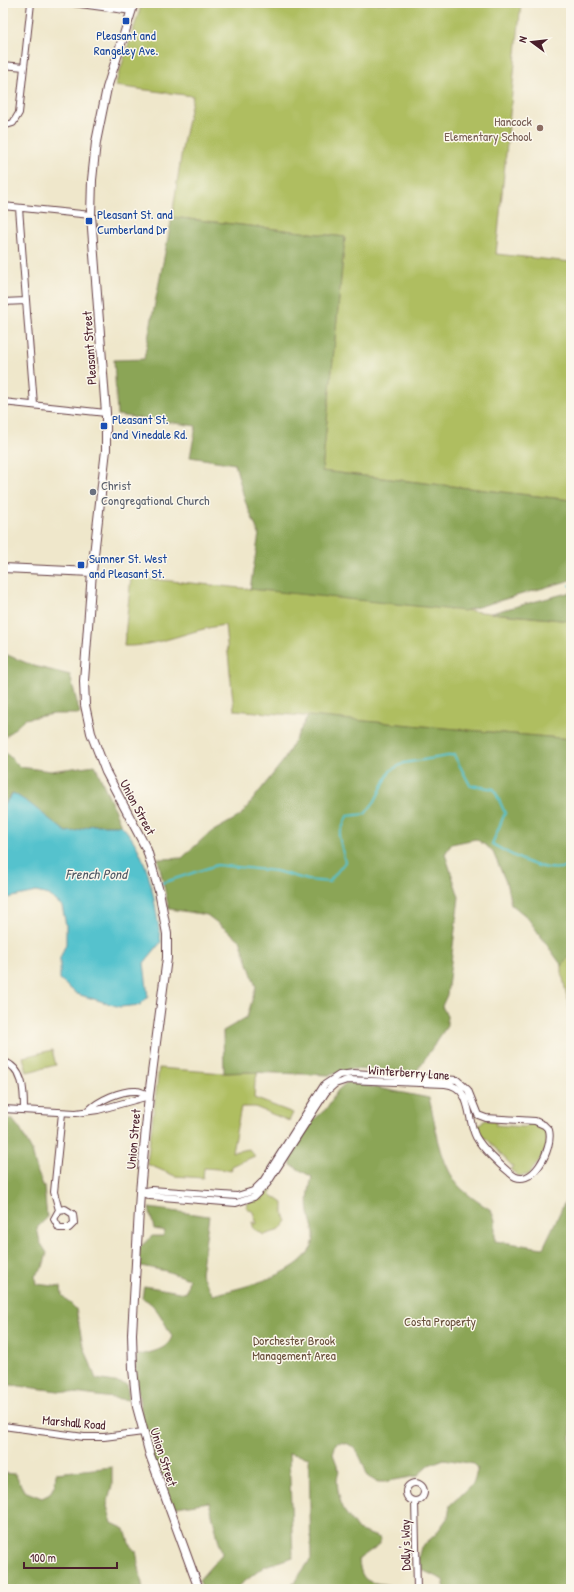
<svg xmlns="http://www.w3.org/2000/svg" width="574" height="1592" viewBox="0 0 574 1592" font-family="'Patrick Hand',sans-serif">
	<rect width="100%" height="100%" fill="#fbf7ec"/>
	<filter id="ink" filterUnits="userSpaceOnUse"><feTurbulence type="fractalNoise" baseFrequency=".025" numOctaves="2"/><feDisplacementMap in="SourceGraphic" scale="8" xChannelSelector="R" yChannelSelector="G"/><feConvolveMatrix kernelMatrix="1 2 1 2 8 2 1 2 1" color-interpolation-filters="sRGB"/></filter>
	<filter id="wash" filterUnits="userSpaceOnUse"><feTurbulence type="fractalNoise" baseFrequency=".012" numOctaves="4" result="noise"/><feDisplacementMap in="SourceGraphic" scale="16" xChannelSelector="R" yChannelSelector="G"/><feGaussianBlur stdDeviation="0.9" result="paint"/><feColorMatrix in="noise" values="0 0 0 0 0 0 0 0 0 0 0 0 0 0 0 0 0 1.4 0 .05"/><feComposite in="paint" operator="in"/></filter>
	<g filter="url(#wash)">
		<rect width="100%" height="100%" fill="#efe7cb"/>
		<path fill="#afbe61" stroke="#7c6e46" d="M142,3H521L496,254L571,262V500L322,471L345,237L172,217L183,143L193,96L115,86Z
			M131,577L571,621V739L234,710L225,625C191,629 158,647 124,646Z
			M571,953V1016L562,974V966Z
			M52,1050L56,1065L27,1072L23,1057Z
			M159,1068L224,1073L258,1072L255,1082L254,1098L293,1113L289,1121L255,1107H241L232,1152L249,1149L255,1156L231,1166L232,1170L204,1168L203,1178L175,1176L147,1164Z
			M486,1120L497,1121L495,1125L524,1127L532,1122L545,1129C553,1145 538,1163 528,1175L518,1176L510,1169L513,1167L487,1139L478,1135L479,1124Z
			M270,1189L273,1190L270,1194L283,1203V1213L287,1221L280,1230L264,1235L254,1229L252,1222L257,1224L253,1212L246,1207L248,1203Z"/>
		<path fill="#8ba557" stroke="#6a6241" d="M172,217L345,237L322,471L571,500V580L464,611L250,589L259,534L245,501L235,464L190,457L196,426L117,415L114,360L144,359Z
			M571,592V621L491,613Z
			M5,654L34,666L70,675L80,714H54L25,719L4,738V751L20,767L51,771L95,765L121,825H92L76,831L66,833L12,793L3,806V655Z
			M308,716L571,739V953L562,966L527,917L511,904L506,882L492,850L476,839L451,844L445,854L459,897L447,995L442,1006L447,1016V1026L416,1072L351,1069L330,1075L247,1072L224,1073L223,1031L247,1017L256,987L240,940L207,915L169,909L158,859L182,858L208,834L240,816L284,760Z
			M347,1082L429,1098C436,1125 439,1158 455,1181C461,1191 481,1204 491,1210L495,1220V1241L543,1248L571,1189V1589H445L443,1580L422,1570L418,1559L421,1547L435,1535L448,1517L450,1505L473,1484L478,1468L474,1464L444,1459L429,1465L417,1476L383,1482H378L368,1477C362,1462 357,1439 336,1443L333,1454L339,1470L337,1480L338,1491L342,1508L358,1530L380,1538V1544L359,1559C361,1592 379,1578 399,1589H289L311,1559L309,1458L289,1453L293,1557L265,1566L235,1589H203L199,1580L222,1554L209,1502L170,1508L149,1458L135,1374L136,1356C149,1352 168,1351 172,1336C164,1323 157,1304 142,1298L144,1286L186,1293L189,1279L166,1271L136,1265L138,1249L152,1236H163L165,1231L154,1229L149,1208L209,1216L201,1274L213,1295C242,1287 315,1273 314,1234C313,1227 310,1220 309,1213C307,1201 309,1188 312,1177L291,1165V1154L309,1124L326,1109L338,1090Z
			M3,1119H12L20,1129L32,1151L37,1171L44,1187L47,1218L37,1228L40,1242L47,1253L43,1267L35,1276L36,1284L61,1287L62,1295L76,1309L82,1341L96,1379L127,1384L129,1400L3,1384Z
			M112,1467V1485L107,1506L112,1523L125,1529L129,1543L136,1551L143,1589H3V1473L15,1474L24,1491L42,1498L50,1494L55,1484L56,1473Z"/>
		<path fill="#55c2cd" stroke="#50707c" d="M13,793L29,803L66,832L76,831L92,825H121C150,854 155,904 161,942L144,963L148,997L140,1005L120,1007L77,994L60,980V958L66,944V925L62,906L49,895L36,892L3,899V806Z"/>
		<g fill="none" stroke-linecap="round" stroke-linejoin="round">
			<path stroke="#55c2cd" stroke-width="2" d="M570,585L571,586
				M162,883L217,865L276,871L308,880L329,882L345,862L339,836L347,816L365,814L375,801L390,771L404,763L454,755L470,785L494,789L505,813L492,844C516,857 543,875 571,866"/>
		</g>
	</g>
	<g filter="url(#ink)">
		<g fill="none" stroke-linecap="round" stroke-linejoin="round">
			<defs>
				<path id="minor" d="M73,3L132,11
					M3,65L24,67
					M3,126L13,123L19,113L31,3
					M3,206L91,215
					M19,208L34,405
					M3,302L26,301
					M3,402L106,413
					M3,1061C24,1069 24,1090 24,1110
					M354,1073L457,1080L468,1090L478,1115L486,1118L535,1121L544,1125L549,1130C554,1148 531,1193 510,1173C500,1165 482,1148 476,1137C466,1118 473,1087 445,1084L347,1080L335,1084L326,1092L267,1184L254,1197L236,1203L150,1196L140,1192L151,1190L237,1196L253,1191L263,1181L324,1085L339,1075Z
					M3,1109L76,1113L98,1110L149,1096
					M88,1111C99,1100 121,1090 137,1091C141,1091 145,1094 149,1096
					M59,1210L65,1209L73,1214L74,1223L69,1228H59L54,1219L59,1210L54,1192L62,1113
					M3,1426L84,1437H104L143,1432
					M406 1492a9 9 0 1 1 18 0a9 9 0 1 1-18 0Z
					M415,1501L417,1589"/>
				<path id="major" d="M134,3L107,88L96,142L92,180L91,215L106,413V450L92,572L84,681L85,705L91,733L106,772L147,850L159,891L167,934V958L149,1096L140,1192L132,1334L133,1369L137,1407L150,1455L199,1589
					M3,568L92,572"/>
			</defs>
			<use href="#minor" stroke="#633d43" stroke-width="8"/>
			<use href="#major" stroke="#633d43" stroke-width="10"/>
			<use href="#minor" stroke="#fff" stroke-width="6"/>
			<use href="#major" stroke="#fff" stroke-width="8"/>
		</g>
	</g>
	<g fill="#1a4fb4" stroke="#fbf7ec" stroke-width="1.5">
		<rect x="122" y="17" width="8" height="8" rx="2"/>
		<rect x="85" y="217" width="8" height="8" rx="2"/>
		<rect x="100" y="422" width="8" height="8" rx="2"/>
		<rect x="77" y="561" width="8" height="8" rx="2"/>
	</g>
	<circle fill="#8d6e63" stroke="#fbf7ec" stroke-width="1.5" cx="540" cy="128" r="4"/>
	<circle fill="#6b7280" stroke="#fbf7ec" stroke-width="1.5" cx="93" cy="492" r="4"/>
	<g text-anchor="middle" stroke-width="3" stroke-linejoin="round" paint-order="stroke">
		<g font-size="13" fill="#164399" stroke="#fbf7ec" text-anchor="start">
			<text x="126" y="40" text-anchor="middle">Pleasant and<tspan x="126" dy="15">Rangeley Ave.</tspan></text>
			<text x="97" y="219">Pleasant St. and<tspan x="97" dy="15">Cumberland Dr</tspan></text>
			<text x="112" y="424">Pleasant St.<tspan x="112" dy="15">and Vinedale Rd.</tspan></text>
			<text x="89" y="563">Sumner St. West<tspan x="89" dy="15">and Pleasant St.</tspan></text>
		</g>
		<g font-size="13" fill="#785e54" stroke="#fbf7ec" text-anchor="end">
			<text x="532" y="126">Hancock<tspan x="532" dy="15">Elementary School</tspan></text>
		</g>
		<g font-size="13" fill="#4a1f2b" stroke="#fbf7ec">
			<text transform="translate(89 348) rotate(-94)" y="5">Pleasant Street</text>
			<text transform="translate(138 807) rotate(62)" y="5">Union Street</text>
			<text transform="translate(409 1072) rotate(4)" y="5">Winterberry Lane</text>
			<text transform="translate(133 1139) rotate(-85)" y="5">Union Street</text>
			<text transform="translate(74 1422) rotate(5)" y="5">Marshall Road</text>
			<text transform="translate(164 1457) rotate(72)" y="5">Union Street</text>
			<text transform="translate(405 1545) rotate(-91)" y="5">Dolly's Way</text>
		</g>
		<g font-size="13" fill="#5b616d" stroke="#fbf7ec" text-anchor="start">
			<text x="101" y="490">Christ<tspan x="101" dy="15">Congregational Church</tspan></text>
		</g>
		<g font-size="13" fill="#684f3b" stroke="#fbf7ec">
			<text x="440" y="1326">Costa Property</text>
			<text x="294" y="1345">Dorchester Brook<tspan x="294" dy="15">Management Area</tspan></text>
		</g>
		<g font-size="14" font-style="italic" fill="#4e5864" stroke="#fbf7ec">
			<text x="96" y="879">French Pond</text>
		</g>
	</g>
	<rect width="574" height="1592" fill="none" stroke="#fbf7ec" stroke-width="16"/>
	<g transform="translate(532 42) rotate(285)" stroke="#fbf7ec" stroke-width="3" paint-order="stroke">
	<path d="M0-3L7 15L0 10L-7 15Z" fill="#4a1f2b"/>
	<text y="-6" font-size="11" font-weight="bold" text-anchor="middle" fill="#4a1f2b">N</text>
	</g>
	<path d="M24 1562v6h93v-6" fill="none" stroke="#4a1f2b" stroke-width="2"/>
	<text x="30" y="1562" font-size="12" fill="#4a1f2b" stroke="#fbf7ec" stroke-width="3" paint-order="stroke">100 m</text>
</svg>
